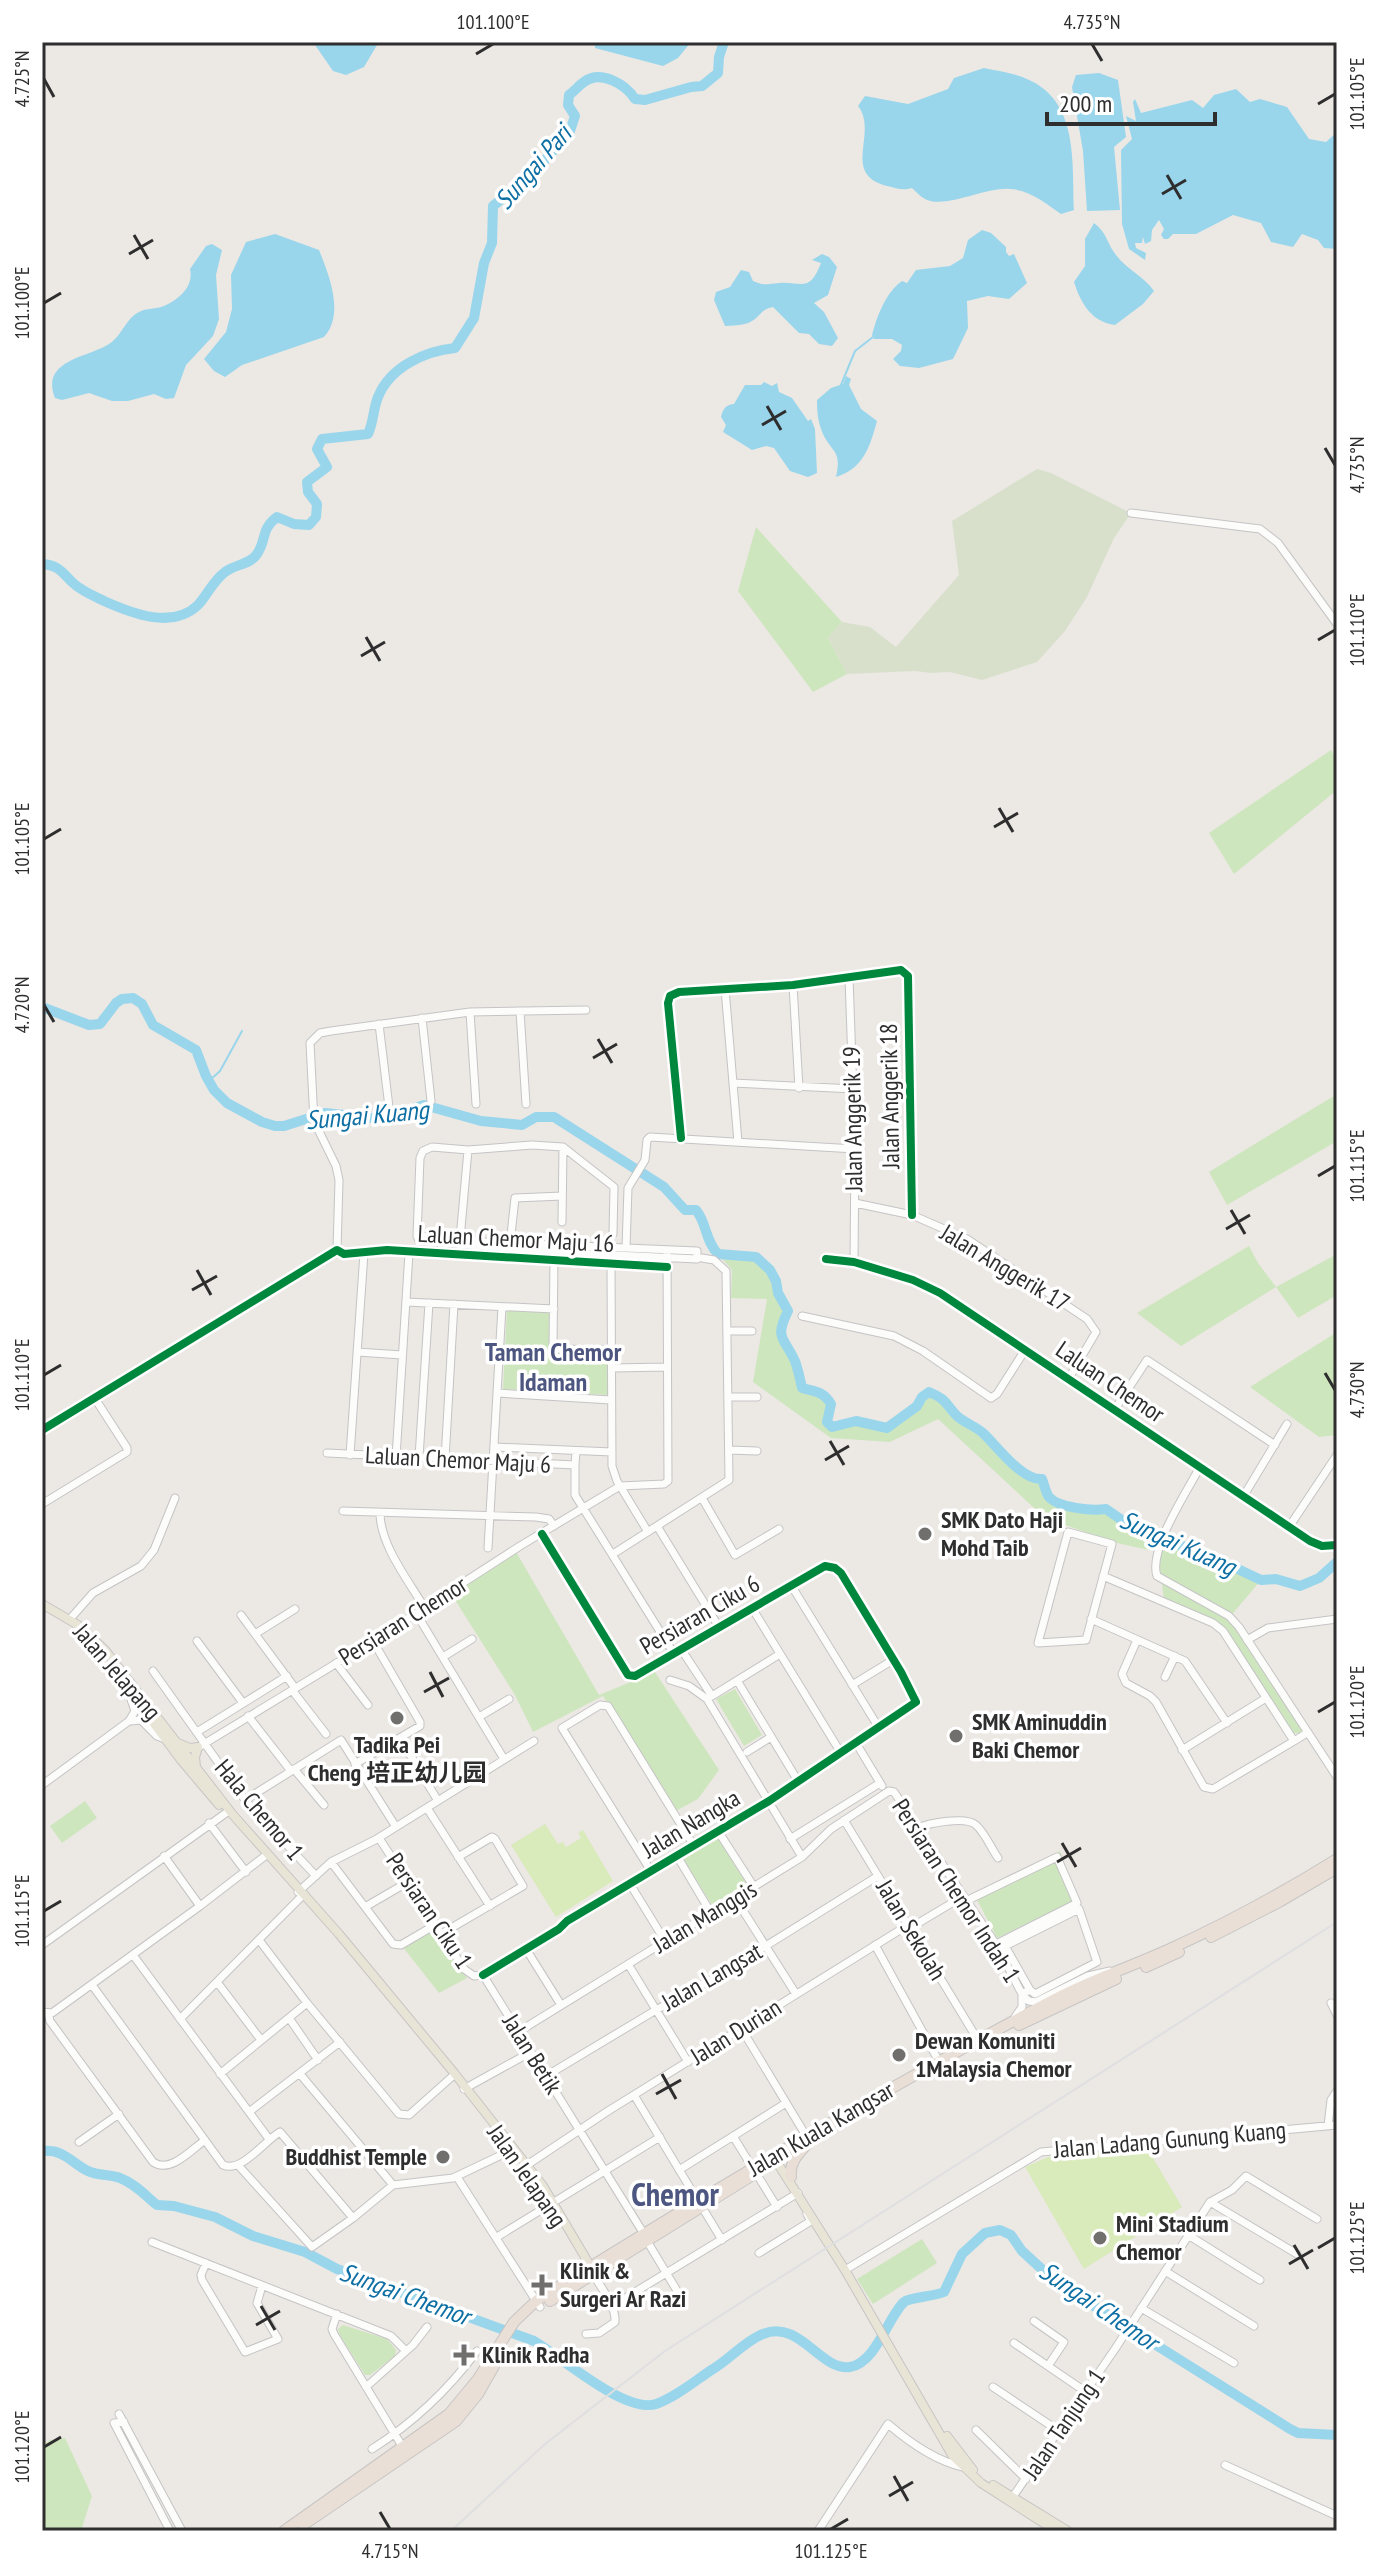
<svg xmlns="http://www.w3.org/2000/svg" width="1379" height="2573" viewBox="0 0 1379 2573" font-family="'PT Sans Narrow','Noto Sans SC',sans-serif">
	<rect width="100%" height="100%" fill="#ece8e4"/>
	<path fill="#cee6be" d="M756,527L842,622L828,638L847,674L813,692L738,591Z
		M1331,750L1337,760V790L1234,874L1209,833Z
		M1337,1094V1141L1227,1205L1209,1172Z
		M1249,1246L1258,1263L1276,1287L1337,1254V1295L1298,1318L1276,1287L1181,1346L1137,1313Z
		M718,1254L756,1257L770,1270L788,1311C774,1339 784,1337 795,1361C798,1369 800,1379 802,1388C816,1392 823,1391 831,1404L827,1422L832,1427L856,1421L887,1428L917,1406L922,1397L929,1392C948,1400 945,1404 957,1416C965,1423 975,1426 983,1433C997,1446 1022,1481 1042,1479L1049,1497L1089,1511L1106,1509L1129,1525L1223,1562L1261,1580L1229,1618L1306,1733H1291L1224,1630L1164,1600L1158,1552L1117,1543L1045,1518L938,1419L890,1442L831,1438L753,1382L767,1299L731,1298L732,1270Z
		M507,1308L551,1311V1349L610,1352L609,1395L503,1389Z
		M1337,1332V1435L1319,1437L1250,1387Z
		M515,1550L599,1695L655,1672L719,1770L698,1799L674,1812L603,1696L533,1732L515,1695L450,1592Z
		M735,1689L762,1735L744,1746L716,1699Z
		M85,1801L97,1818L62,1843L50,1826Z
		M714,1838L719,1840L746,1883L712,1905L684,1860L686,1855Z
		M1060,1851L1077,1899L997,1938L974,1894Z
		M434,1930L467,1978L439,1993L402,1946Z
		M922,2239L937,2263L873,2304L857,2279Z
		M343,2325L387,2339L396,2350L395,2356L370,2375H365L339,2334L338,2329Z
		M65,2438L92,2496L81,2531H42V2446L50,2440Z"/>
	<path fill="#d8e0cc" d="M1037,469L1051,473L1131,513L1114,538L1087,597L1065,631L1037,662L982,680L950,672L931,673L915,671L847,674L828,638L842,622L870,627L896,647L959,575L952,521Z"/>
	<path fill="#d9eabb" d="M545,1824L558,1844L563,1842L566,1847L581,1838L578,1833L583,1830L613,1881L556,1917L511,1845Z
		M1146,2146L1182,2207L1084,2269L1025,2167L1053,2155Z"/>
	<path fill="#99d6ec" d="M313,42H377V45L364,67L346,75L333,71Z
		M595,42H691L678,58L663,66L595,48Z
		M984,68C998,71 1014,73 1027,79C1079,101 1072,162 1074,210L1061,214C1045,203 1030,190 1010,189C986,187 948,208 927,200C922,198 916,192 912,188C903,191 896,188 887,186C840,174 879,133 858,106L865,96L908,104L948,89L954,78Z
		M1099,73L1118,80L1126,137L1114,147L1120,210L1087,211L1083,151L1072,87L1076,75Z
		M1236,89L1250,102L1260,99L1287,107L1309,139L1326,142L1337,132V249L1324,248L1318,240L1302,234L1293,247L1271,242L1261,223L1233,215L1196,234H1173L1168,239H1164L1161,235L1164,229L1159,220L1152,230L1151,241L1145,244L1143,237L1142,243H1135L1136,248L1146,253L1145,260L1129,249L1122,224L1121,150L1132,139L1126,116L1136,121L1133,102L1135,99L1141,113L1192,100L1203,108L1214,95Z
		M1094,223C1108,234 1106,242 1116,255C1127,270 1144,276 1154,291L1143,304L1115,325C1092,322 1081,304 1074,282L1085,266V239Z
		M982,230L991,233L1006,247V252L1009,256L1014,254L1027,283L1009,299L988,296L967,301L968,328L953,359L919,368L900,366L893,359L901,351L902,345L892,339H874L872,335C877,316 886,292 902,281L907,283L916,270L950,266L963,258L968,240Z
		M275,234L319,250C329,275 345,314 324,337L242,365L225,377L214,371L204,359L226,332L232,309L231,275L246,242Z
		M212,244L222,250L216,275L219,319L213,336L186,365L174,398L166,399L154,394L128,401H112L89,393L62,400L55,398C40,360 87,358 109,344C122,336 126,318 139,312C146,308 156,309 164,306C180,299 194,286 190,269L206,246Z
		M822,254L829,257L837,267L828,295L814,303L824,312L838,338L832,346L819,344L809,334L799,333L773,307C763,309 762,313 755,319C746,326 736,325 725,326L714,300L716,292L730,287L741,270L749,272L753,281C764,286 767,284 779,283C801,281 809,294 821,263L812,260Z
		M846,376L851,379L849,385L861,409L877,421C870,447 863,469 836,477C842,450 832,453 823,434C818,423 817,412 817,400L831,388L843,384Z
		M764,382L772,386L777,383L779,392L792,398L808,421L811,419L815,429L817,473L808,477L790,471L774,448L766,446L752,450L723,432L726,425L721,417C723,409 725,405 734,404L745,385H761Z"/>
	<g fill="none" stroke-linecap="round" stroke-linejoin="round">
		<path stroke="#99d6ec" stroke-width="2" d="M841,385L855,351L873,337
			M209,1081L220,1071L242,1031"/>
		<path stroke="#99d6ec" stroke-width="10" d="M42,564C58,565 62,572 72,582C81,591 94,596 104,601C131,613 172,630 198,605C208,594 213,581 225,572C235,564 250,565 257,554C267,540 260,530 277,517L294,524L309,525L316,517L317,504L308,492L307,482L327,467L317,449L322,439L368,434C374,421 373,409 378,397C390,367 425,351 455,348L474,318L484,263L492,243L493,206L533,174L570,131L575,116L568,105L569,95C575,91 578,86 584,82C601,69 626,85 635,99L645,100L691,87L702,86L718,73L719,57L724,42
			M42,1007L89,1025L100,1024L116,1003L122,999L133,998L142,1004L153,1025L196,1050L206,1076L214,1090L227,1103L262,1122L275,1126H284L325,1113L382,1119L424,1105L481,1121L522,1125L536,1117H554L664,1187L685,1210H696C707,1223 705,1241 718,1254L756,1257L770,1270L776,1281L778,1293L788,1311C774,1339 784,1337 795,1361C798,1369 800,1379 802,1388C816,1392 823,1391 831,1404L827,1422L832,1427L856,1421L887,1428L917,1406L922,1397L929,1392C948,1400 945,1404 957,1416C965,1423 975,1426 983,1433C997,1446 1022,1481 1042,1479C1044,1484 1046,1493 1049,1497C1059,1508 1092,1511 1106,1509L1129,1525L1223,1562L1261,1580L1276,1579L1300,1586L1319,1578L1337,1562
			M42,2151C65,2149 71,2163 88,2171C98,2176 110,2174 120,2178C134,2183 145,2195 157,2205L174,2206L215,2217L253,2236L305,2252L337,2269L534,2341C560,2356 625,2414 656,2404C676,2397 696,2380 713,2369C730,2359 745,2341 763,2334C800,2319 820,2371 850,2367C876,2363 888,2317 904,2302C910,2297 932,2297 944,2292L962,2254L985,2233L1000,2230L1011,2235L1022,2251L1057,2283L1290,2429L1298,2433L1337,2435"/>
		<defs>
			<path id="minor" d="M1131,513L1260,529L1278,543L1337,624
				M849,977L855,1149L854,1262
				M793,985L799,1088
				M725,989L738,1142
				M520,1011L526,1104
				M470,1012L476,1104
				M422,1018L431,1101
				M379,1024L389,1107
				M733,1083L854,1089
				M681,1138L668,1003L670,996L679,992L793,985L901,970L908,976L912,1215
				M855,1203L912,1215L967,1239L1087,1319L1096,1332L1069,1378
				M562,1222L563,1147
				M417,1236L486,1242L697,1251V1259L554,1252L419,1241Z
				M417,1236L420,1158L423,1151L432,1147L468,1150L532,1145L563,1147L614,1187L613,1234
				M460,1239L468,1150
				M510,1244L515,1198L562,1196
				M626,1248L628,1188L645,1160L647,1140L650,1137L855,1149
				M337,1250L339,1180L336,1166L314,1121L310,1043L320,1033L331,1031L470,1012L586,1010
				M554,1257L553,1349L611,1350
				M826,1259L854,1262L913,1280L940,1293L1310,1541L1322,1546L1337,1545
				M611,1265L612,1466L617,1481L648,1532
				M406,1302L554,1309
				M802,1316L894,1336L923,1351L991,1398L997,1394L1025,1350
				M728,1331H752
				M357,1352L402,1355
				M612,1368L667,1367
				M497,1393L611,1400
				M729,1397H757
				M1115,1409L1147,1360L1275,1445
				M42,1430L337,1250L344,1254L387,1250L667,1267
				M494,1447L612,1452
				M729,1450L757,1451
				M327,1453L575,1465L576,1451
				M350,1455L364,1253
				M396,1457L409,1253
				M419,1457L429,1303
				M445,1459L454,1304
				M575,1465V1495L674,1654
				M1200,1467C1187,1491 1148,1550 1157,1576L1229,1616L1239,1627L1337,1777
				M1243,1497L1287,1424
				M702,1498L735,1555L779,1529
				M42,1504L127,1452V1448L94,1397
				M343,1511L536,1517L549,1519L554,1526
				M380,1514C381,1546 408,1580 424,1607
				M657,1526L719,1627
				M1289,1527L1337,1455
				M1068,1532L1112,1544L1086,1640L1038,1643Z
				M488,1548L502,1307
				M613,1554L729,1480L726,1271L714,1260L702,1258
				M1103,1576L1213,1623L1223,1631L1294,1741L1307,1733
				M791,1585L879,1728
				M752,1608L841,1753
				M416,1613L504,1759
				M241,1615L295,1688
				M70,1619L93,1593L141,1566L154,1550L175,1498
				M1091,1619L1185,1661L1227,1723
				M255,1634L295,1609
				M1137,1640L1122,1674L1126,1683L1150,1696L1156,1702L1204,1787L1213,1789L1294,1741
				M1247,1640L1268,1628L1337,1619
				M197,1641L243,1703
				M681,1649L712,1696L780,1654
				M443,1657L472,1639
				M336,1663L368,1705
				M153,1671L245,1800L316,1876
				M1165,1677L1175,1656
				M670,1680L689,1686L707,1699L802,1857
				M738,1682L798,1781
				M852,1685L893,1660
				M292,1690L326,1734
				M248,1716L291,1771
				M479,1717L509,1699
				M131,1721L141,1720L157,1736L165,1739
				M197,1732L287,1676
				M400,1738L438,1801
				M856,1743L882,1786
				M194,1750L373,1641L520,1546L620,1486L664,1484L668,1481L667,1250
				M1182,1750L1266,1698
				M747,1752L771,1737
				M355,1764L420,1726V1722L373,1641
				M294,1769L324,1805
				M42,1785L129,1721L135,1711L128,1690
				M245,1800L341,1740L396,1827
				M427,1808L490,1906
				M844,1820L981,2045
				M209,1823L246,1872
				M918,1828C929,1823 966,1816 976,1825C985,1833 991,1848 998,1858
				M718,1831L754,1887
				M379,1838L464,1969L474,1976L483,1975
				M790,1839L880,1783
				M164,1856L200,1906
				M677,1856L711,1913
				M331,1862L393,1944L401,1945L435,1925
				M651,1871L562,1728L600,1705L608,1706L694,1846
				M630,1884L665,1941
				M298,1892L331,1862L375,1840L534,1741
				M735,1898L796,1994
				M966,1901L1057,1857L1077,1903L996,1944
				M365,1907L408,1882
				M910,1928L962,1897
				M441,1934L523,1886L495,1839L492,1837L458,1857
				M259,1940L307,2003L399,2114L409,2115L455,2074
				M42,1945L226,1813
				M875,1945L942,2067
				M1005,1946L1030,1990
				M526,1949L561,2005
				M999,1949L1079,1909L1097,1962L1035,1994L1030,1990L1022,1994
				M133,1955L269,2139
				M628,1964L688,2062
				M483,1975L559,1929L567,1921L769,1801L916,1702L901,1672L841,1573L835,1568L825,1566L635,1676L628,1675L542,1534
				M483,1975L644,2234
				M217,1982L261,2040
				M92,1985L223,2165C242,2173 264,2141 280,2132L353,2218
				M1023,1996L1029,2001L1036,2002L1088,1976L1110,1971
				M1331,2003L1337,2015
				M42,2012L52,2013L200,1906L265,1856
				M48,2013L50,2021L153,2162C170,2174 191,2150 205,2140
				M289,2018L318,2060
				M180,2019L304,1894
				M741,2028L808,2139
				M518,2032L802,1857L831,1829L889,1791L894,1792L997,1946L1022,1994V2007L1015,2017
				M220,2074L307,2003
				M300,2074L393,2185
				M546,2076L656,2010L716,1977L878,1876
				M464,2089L531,2052
				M634,2095L698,2201
				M249,2112L340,2042
				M1328,2126L1331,2100L1337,2091
				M733,2136L752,2167
				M79,2142L119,2114
				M238,2165L312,2247L353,2218L393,2185L453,2178L512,2150
				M524,2167L608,2111L908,1925
				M679,2170L786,2103
				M756,2173L777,2207
				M457,2177L540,2307
				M1210,2202L1297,2254
				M702,2207L722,2240
				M1188,2235L1260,2280
				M497,2237L660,2137
				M647,2241L682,2299
				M152,2242L391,2336L406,2351
				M759,2253L811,2221L807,2214
				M206,2263L201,2275L202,2280L245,2352L278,2339L257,2303L262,2286
				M845,2270L1041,2152L1337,2125
				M1165,2271L1254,2326
				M612,2306L798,2193
				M1141,2308L1234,2363
				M337,2314L332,2329L334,2334L402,2446
				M1034,2321L1064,2342L1048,2366
				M586,2334L599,2333L615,2322C616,2305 601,2288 593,2274
				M1014,2343L1086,2392
				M366,2387L413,2345L427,2327
				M993,2387L1059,2431
				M119,2414L182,2531
				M124,2422L114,2423L170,2531
				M976,2430L1026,2479
				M372,2449C413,2423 448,2390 477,2351
				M1225,2465L1337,2516
				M1012,2498L1115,2349L1210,2202L1232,2190L1246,2176L1317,2219
				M818,2531L888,2424C909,2442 936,2461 963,2467"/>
			<path id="major" d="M42,1604L78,1625L105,1650L233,1815L339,1934L455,2074L543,2186L592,2269
				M117,1674L181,1760L219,1805
				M178,1743L190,1748L198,1747L195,1757L196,1767
				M773,2156L845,2270L952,2455L981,2483L1056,2531
				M947,2436L973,2470
				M993,2485L1068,2531"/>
			<path id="highway" d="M1211,1937L1279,1902L1337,1868
				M1146,1967L1179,1952
				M1019,2025L1116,1979
				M791,2177C789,2163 798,2154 807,2144
				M550,2301L764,2168
				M303,2525L456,2421L478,2394L494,2366
				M284,2531L449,2414L478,2379L514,2322L536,2301C706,2194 878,2092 1055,1999C1093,1979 1133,1966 1172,1948C1229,1922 1284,1892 1337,1859"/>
		</defs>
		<use href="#minor" stroke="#c5c4c5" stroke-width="9"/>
		<use href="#major" stroke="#c6c5c4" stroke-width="10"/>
		<use href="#highway" stroke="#c6c5c4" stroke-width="12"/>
		<use href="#minor" stroke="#fcfcfb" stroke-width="7"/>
		<use href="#major" stroke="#e8e4d6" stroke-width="8"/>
		<use href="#highway" stroke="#eadfd6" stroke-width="10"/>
		<path stroke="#dfdfe1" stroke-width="2" d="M451,2531L545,2444L665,2351L1337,1922"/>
		<defs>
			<path id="cycleway" d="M681,1138L668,1003L670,996L679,992L793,985L901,970L908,976L912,1215
				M826,1259L854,1262L913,1280L940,1293L1310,1541L1322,1546L1337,1545
				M42,1430L337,1250L344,1254L387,1250L667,1267
				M483,1975L559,1929L567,1921L769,1801L916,1702L901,1672L841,1573L835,1568L825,1566L635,1676L628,1675L542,1534"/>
		</defs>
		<use href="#cycleway" stroke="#fff" stroke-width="13"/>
		<use href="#cycleway" stroke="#00873e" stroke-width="8"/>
	</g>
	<path fill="none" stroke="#2e2e2e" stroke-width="3" d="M1092,44L1102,61M476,54L493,44M44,79L54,97M1318,104L1335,94M1167,175L1181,199M1162,194L1186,180M134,235L148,259M129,254L153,240M44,303L61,293M767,406L781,430M762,425L786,411M1325,448L1335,465M366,637L380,661M1318,640L1335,630M361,656L385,642M999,808L1013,832M994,827L1018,813M44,839L61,829M44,1005L54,1022M598,1039L612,1063M593,1058L617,1044M1318,1176L1335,1166M1231,1210L1245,1234M1226,1229L1250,1215M197,1270L211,1295M192,1290L217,1276M1325,1373L1335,1390M44,1375L61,1365M830,1441L844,1465M825,1460L849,1446M430,1672L443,1697M424,1692L449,1678M1318,1712L1335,1702M1062,1843L1076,1867M1057,1862L1081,1848M44,1911L61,1901M662,2074L676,2099M656,2094L681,2080M1294,2245L1308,2269M1318,2248L1335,2238M1289,2264L1313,2250M261,2306L275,2330M256,2325L280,2311M44,2447L61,2437M894,2476L908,2501M889,2496L913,2482M380,2512L390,2529M831,2529L848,2519"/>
	<g fill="#706f6e" stroke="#fff" stroke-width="3">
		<circle cx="925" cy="1534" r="8"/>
		<circle cx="397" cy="1718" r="8"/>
		<circle cx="956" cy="1736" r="8"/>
		<circle cx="899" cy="2055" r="8"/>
		<circle cx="443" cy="2157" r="8"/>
		<circle cx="1100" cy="2238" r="8"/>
		<path d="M538 2273h8v8h8v8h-8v8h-8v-8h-8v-8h8z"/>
		<path d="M460 2343h8v8h8v8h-8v8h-8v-8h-8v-8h8z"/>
	</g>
	<g text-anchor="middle" stroke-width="7" stroke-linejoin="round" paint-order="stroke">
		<g font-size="24" fill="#2e2e2e" stroke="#fff">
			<text transform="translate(890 1096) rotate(-91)" y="8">Jalan Anggerik 18</text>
			<text transform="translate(853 1119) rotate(-91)" y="8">Jalan Anggerik 19</text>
			<text transform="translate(516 1239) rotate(3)" y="8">Laluan Chemor Maju 16</text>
			<text transform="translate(1005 1268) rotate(31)" y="8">Jalan Anggerik 17</text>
			<text transform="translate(1110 1382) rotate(34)" y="8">Laluan Chemor</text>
			<text transform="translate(458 1460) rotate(3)" y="8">Laluan Chemor Maju 6</text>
			<text transform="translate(700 1615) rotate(-30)" y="8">Persiaran Ciku 6</text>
			<text transform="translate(403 1621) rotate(-32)" y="8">Persiaran Chemor</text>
			<text transform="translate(117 1672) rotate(49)" y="8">Jalan Jelapang</text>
			<text transform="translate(259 1810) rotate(50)" y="8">Hala Chemor 1</text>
			<text transform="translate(691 1824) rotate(-31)" y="8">Jalan Nangka</text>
			<text transform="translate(956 1891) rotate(57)" y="8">Persiaran Chemor Indah 1</text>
			<text transform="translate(429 1911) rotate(56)" y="8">Persiaran Ciku 1</text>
			<text transform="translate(705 1917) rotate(-31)" y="8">Jalan Manggis</text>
			<text transform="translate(911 1930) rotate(59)" y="8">Jalan Sekolah</text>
			<text transform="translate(712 1977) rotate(-30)" y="8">Jalan Langsat</text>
			<text transform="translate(736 2032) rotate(-32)" y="8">Jalan Durian</text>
			<text transform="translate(532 2054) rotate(58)" y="8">Jalan Betik</text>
			<text transform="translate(821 2129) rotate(-30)" y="8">Jalan Kuala Kangsar</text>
			<text transform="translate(1170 2140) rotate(-5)" y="8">Jalan Ladang Gunung Kuang</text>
			<text transform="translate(527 2176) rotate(55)" y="8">Jalan Jelapang</text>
			<text transform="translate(1064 2424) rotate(-56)" y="8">Jalan Tanjung 1</text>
		</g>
		<g font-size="24" font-weight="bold" fill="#2e2e2e" stroke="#fff" text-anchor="start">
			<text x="941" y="1528">SMK Dato Haji<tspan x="941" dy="28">Mohd Taib</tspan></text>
			<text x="972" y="1730">SMK Aminuddin<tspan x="972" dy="28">Baki Chemor</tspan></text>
			<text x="397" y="1753" text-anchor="middle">Tadika Pei<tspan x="397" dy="28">Cheng 培正幼儿园</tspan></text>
			<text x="915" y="2049">Dewan Komuniti<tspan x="915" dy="28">1Malaysia Chemor</tspan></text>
			<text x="427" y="2165" text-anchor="end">Buddhist Temple</text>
			<text x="1116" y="2232">Mini Stadium<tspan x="1116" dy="28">Chemor</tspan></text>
			<text x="560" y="2279">Klinik &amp;<tspan x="560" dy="28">Surgeri Ar Razi</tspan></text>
			<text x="482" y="2363">Klinik Radha</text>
		</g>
		<g font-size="26" font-style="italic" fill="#0d6fa3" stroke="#fff">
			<text transform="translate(533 167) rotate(-49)" y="9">Sungai Pari</text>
			<text transform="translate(367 1115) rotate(-5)" y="9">Sungai Kuang</text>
			<text transform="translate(1178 1543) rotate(24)" y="9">Sungai Kuang</text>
			<text transform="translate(405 2294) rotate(20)" y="9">Sungai Chemor</text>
			<text transform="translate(1099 2306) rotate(34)" y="9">Sungai Chemor</text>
		</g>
		<g font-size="26" font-weight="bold" fill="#4d5680" stroke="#fff">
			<text x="553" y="1361">Taman Chemor<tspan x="553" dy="30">Idaman</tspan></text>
		</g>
		<g font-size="32" font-weight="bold" fill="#4d5680" stroke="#fff">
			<text x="675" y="2206">Chemor</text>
		</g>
	</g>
	<rect width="1379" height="2573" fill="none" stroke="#ffffff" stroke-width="88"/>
	<path d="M1047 112v12h168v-12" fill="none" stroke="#2e2e2e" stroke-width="4"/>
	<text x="1059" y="112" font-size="24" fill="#2e2e2e" stroke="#ffffff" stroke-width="6" paint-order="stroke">200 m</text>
	<rect x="44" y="44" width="1291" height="2485" fill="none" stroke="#2e2e2e" stroke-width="3"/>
	<g font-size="20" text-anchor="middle" fill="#2e2e2e">
		<text x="493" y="29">101.100°E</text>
		<text x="1092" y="29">4.735°N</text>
		<text transform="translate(22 79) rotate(-90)" y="7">4.725°N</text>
		<text transform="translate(1357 94) rotate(-90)" y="7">101.105°E</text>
		<text transform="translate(22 303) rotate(-90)" y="7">101.100°E</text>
		<text transform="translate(1357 465) rotate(-90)" y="7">4.735°N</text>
		<text transform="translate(1357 630) rotate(-90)" y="7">101.110°E</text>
		<text transform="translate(22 839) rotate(-90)" y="7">101.105°E</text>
		<text transform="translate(22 1005) rotate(-90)" y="7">4.720°N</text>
		<text transform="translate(1357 1166) rotate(-90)" y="7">101.115°E</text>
		<text transform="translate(22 1375) rotate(-90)" y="7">101.110°E</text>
		<text transform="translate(1357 1390) rotate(-90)" y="7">4.730°N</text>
		<text transform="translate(1357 1702) rotate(-90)" y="7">101.120°E</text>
		<text transform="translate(22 1911) rotate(-90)" y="7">101.115°E</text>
		<text transform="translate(1357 2238) rotate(-90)" y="7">101.125°E</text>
		<text transform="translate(22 2447) rotate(-90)" y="7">101.120°E</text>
		<text x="390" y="2558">4.715°N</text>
		<text x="831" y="2558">101.125°E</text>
	</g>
</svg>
